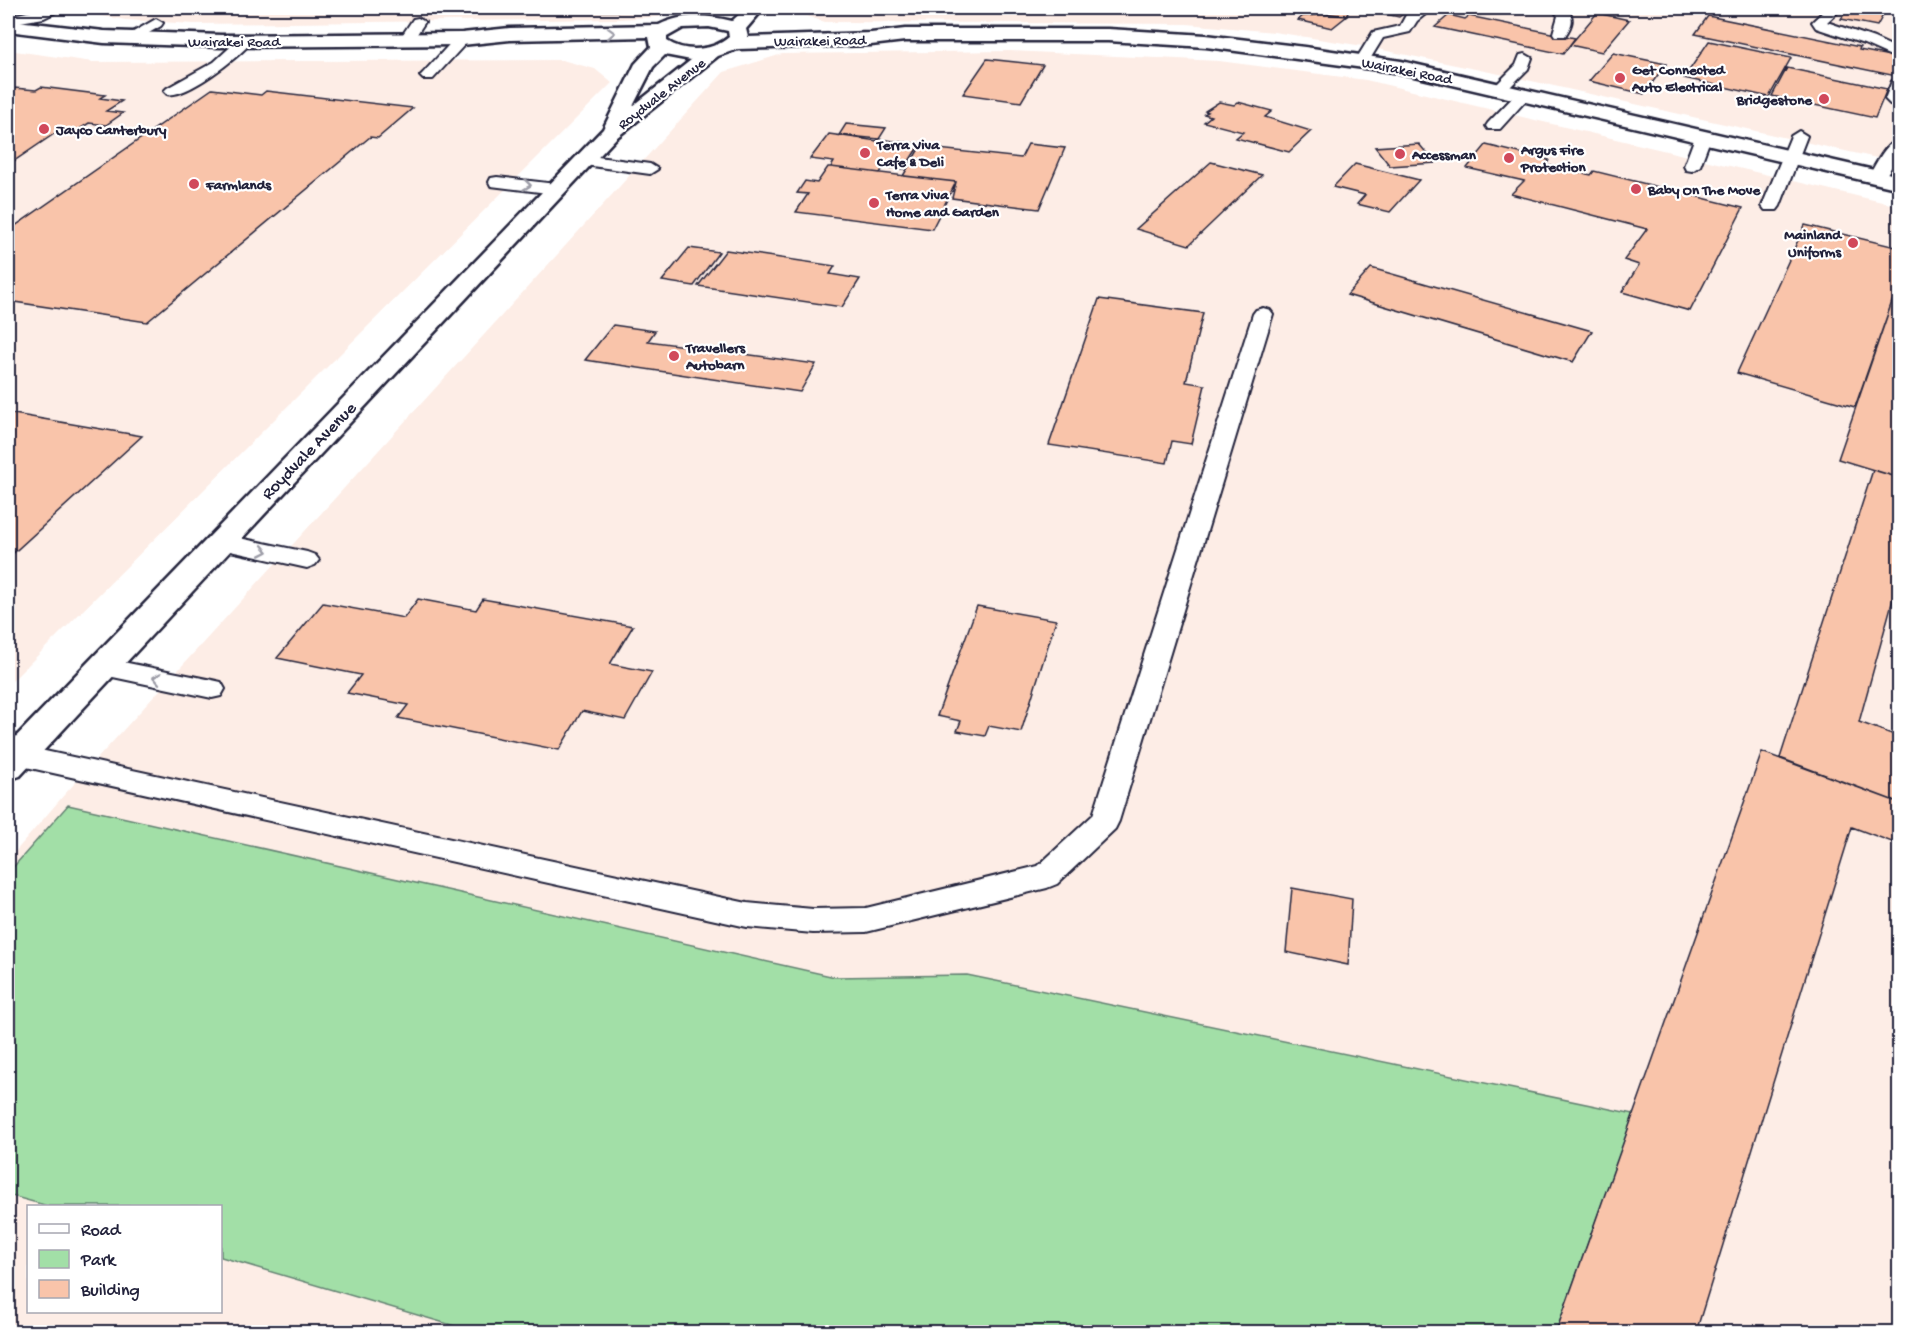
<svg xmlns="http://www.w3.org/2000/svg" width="1907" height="1340" viewBox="0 0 1907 1340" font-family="'Gochi Hand',sans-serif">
	<rect width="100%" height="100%" fill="#fff"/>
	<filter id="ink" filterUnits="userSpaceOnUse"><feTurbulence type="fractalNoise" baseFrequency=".0167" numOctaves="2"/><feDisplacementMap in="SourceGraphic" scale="12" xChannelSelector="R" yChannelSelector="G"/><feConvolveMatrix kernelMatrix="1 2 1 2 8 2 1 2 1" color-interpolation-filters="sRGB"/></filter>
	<g filter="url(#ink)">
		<path fill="#fdede6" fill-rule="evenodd" d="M54,8H687L658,17L618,19L194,24L126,20Z
			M794,8H1899V163L1509,76L1363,46L1274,32L1187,24L825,22L791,11Z
			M8,50L93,62L562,60L595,69L612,83L8,685Z
			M1011,51L1219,61L1366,80L1899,206V1332H8V860L64,795L724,72L782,54ZM28,1206H220V1312H28Z"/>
		<path fill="#a2dfa7" stroke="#628071" stroke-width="1.5" d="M68,805L835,977L967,975L1634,1114L1556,1332H475L221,1257L220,1206H48L8,1195V873Z"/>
		<path fill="#f9c4aa" stroke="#22223b" stroke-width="1.5" d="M461,8H511L509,11H459Z
			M584,8H632L631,11H582Z
			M1283,8H1349L1347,16Z
			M1370,8H1411L1399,17L1367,10Z
			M1848,8H1887L1877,26L1841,19Z
			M1318,13L1347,16L1332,28L1298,20L1303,16L1317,15Z
			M1597,13L1629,20L1602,52L1570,45Z
			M1449,15L1465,19L1469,16L1575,38L1563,54L1435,27Z
			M1708,16L1860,47L1859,50L1890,56L1900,65V68L1896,76L1695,34Z
			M1709,41L1791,58L1769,97L1684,78Z
			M1613,53L1666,64L1644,94L1589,81Z
			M987,59L1043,65L1021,102L963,94Z
			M1787,68L1887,89L1875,118L1772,96Z
			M41,87L105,95L100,98L122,101L106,111L123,113L106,125L89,123L72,134L57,132L8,165V92L14,88L36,90Z
			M212,89L261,95L266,91L413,108L378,138L370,137L147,322L8,301V231Z
			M1219,102L1234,105L1238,102L1272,111L1265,117L1311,131L1289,152L1236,138L1243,132L1204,122L1211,116L1204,114L1208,112L1205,111Z
			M846,124L886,128L879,139L839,135Z
			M829,134L877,141L878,139L920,144L904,169L884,167L880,173L831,167L834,162L810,159Z
			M1028,144L1065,148L1039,209L952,198L956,182L903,176L920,147L1021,158Z
			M1419,144L1435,163L1390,166L1375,147Z
			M1486,145L1549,160L1546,165L1591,175L1594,171L1743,208L1690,311L1622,292L1639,265L1624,260L1647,229L1511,194L1524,181L1467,168Z
			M1211,162L1262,175L1189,245L1136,229Z
			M1355,164L1419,180L1390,212L1357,204L1365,195L1333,187Z
			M828,167H831L956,182L932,229L796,212L808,194L797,193L805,181L817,183Z
			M1805,225L1900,248V279L1855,407L1737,373Z
			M689,248L719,252L694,286L662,281Z
			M726,250L835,266L830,274L860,279L842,307L698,286Z
			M1371,268L1592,331L1573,362L1347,295Z
			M1894,296L1900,297V478L1838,459Z
			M1099,299L1203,313L1186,382L1205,385L1191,444L1172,441L1167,463L1049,445Z
			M613,325L655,331L648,341L816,364L800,392L585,360Z
			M8,413L142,436L8,558Z
			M1873,470L1900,478V574L1859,722L1900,737V803L1780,758Z
			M418,599L476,610L483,599L633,626L610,664L652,672L625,720L582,711L559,750L398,718L408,705L347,693L361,675L277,658L323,603L404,618Z
			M977,606L1056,620L1021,732L989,726L985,736L957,731L961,721L937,716Z
			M1762,752L1900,803V845L1852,827L1696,1332H1556Z
			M1292,888L1352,899L1348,965L1286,952Z"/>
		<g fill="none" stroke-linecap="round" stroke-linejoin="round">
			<defs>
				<path id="service" d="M46,8H64L44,18L8,24V16Z
					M1417,8H1433L1417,21L1410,32L1383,38L1367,64H1357L1355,61L1373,32L1400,26L1406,15Z
					M1552,8H1567C1575,18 1572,26 1565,36H1555L1553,33L1558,16Z
					M1827,8H1842L1827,22L1874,38L1900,50V60L1864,44L1816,28L1812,22Z
					M418,18L425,22L411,43L406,44L401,43L399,40L413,19Z
					M156,19L163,23L161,26L133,42H123L121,39Z
					M462,35L467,36L469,39L467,42L433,79H423L420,76L423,73L457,36Z
					M245,37L252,41C240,57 185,99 167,94L164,91L167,88L214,62L240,38Z
					M1525,54L1532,58L1528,69L1504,93H1494L1491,90L1516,65L1520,55Z
					M1900,77V110L1894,108L1885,99L1892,81Z
					M1523,90L1531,95L1528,98L1500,129H1488L1486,126L1488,123L1518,92Z
					M1799,131L1807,136L1780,206L1777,210H1765L1762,206L1791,136Z
					M1703,132L1711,137L1700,166L1692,171L1686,170L1684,166L1695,137Z
					M1893,143L1900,146L1897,159L1882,181H1870L1868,177C1874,168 1885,145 1893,143Z
					M583,155L650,164L658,169L650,174L577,164L575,160Z
					M497,177L556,184L562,185L565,189L562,193L556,194L491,186L489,182L491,178Z
					M1263,308L1270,310L1273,314L1119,821L1115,829L1057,884L1047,888L866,932L813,933L747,927L8,763V743L747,903L813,909L866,908L1038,866L1093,815L1253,314L1256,310Z
					M220,534L307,552L315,555L319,560L315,565L307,568L212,547L208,542L212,537Z
					M103,658L212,680L221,682L225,689L221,696L212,698L94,673L90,667L94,661Z"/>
				<path id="tertiary" d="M746,8H764L746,29L748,37L871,33L905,29H1108L1206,35L1305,47L1401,61L1900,176V189L1401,73L1206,47L1108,41H905L871,45L738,49L718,56L616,138L20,776L8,780V745L603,129L635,64L651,47L649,37L510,40L462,45L221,47L104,43L8,31V20L104,31L221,35L462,33L510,28L659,25C683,13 707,15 732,21ZM709,27L728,31L729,37C713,51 685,53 667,41V37L683,28ZM665,55L691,60L633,106L653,67Z"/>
			</defs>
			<use href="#service" stroke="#22223b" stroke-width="4"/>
			<use href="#tertiary" stroke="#22223b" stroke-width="5"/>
			<use href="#service" fill="#fff" fill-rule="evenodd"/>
			<use href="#tertiary" fill="#fff" fill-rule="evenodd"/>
		</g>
		<defs><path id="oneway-chevron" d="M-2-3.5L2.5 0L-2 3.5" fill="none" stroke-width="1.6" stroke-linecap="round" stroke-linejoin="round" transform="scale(1.5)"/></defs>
		<g stroke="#9c9ca7">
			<use href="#oneway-chevron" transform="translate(611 33) rotate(-2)"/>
			<use href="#oneway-chevron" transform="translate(527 185) rotate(7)"/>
			<use href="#oneway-chevron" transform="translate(264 551) rotate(11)"/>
			<use href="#oneway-chevron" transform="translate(157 678) rotate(-169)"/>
		</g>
	</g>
	<g fill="#d1495b" stroke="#fff" stroke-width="2">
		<circle cx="1620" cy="78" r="6"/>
		<circle cx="1824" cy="99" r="6"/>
		<circle cx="44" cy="129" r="6"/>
		<circle cx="865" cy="153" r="6"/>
		<circle cx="1400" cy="154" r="6"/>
		<circle cx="1509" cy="158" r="6"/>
		<circle cx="194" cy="184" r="6"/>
		<circle cx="1636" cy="189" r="6"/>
		<circle cx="874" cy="203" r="6"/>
		<circle cx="1853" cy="243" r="6"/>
		<circle cx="674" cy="356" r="6"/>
	</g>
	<g text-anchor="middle" stroke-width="4.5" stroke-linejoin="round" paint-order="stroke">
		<g font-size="15" fill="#22223b" stroke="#fff">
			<text transform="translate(820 40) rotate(-1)" y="5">Wairakei Road</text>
			<text x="234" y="46">Wairakei Road</text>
			<text transform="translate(1407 70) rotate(11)" y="5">Wairakei Road</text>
			<text transform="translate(661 93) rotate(-38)" y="5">Roydvale Avenue</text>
		</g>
		<g font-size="15" font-weight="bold" fill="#22223b" stroke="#fff" text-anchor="start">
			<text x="1632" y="74">Get Connected<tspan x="1632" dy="17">Auto Electrical</tspan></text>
			<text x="1812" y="104" text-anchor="end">Bridgestone</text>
			<text x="56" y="134">Jayco Canterbury</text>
			<text x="877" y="149">Terra Viva<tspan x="877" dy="17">Cafe &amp; Deli</tspan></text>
			<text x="1521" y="154">Argus Fire<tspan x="1521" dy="17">Protection</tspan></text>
			<text x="1412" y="159">Accessman</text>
			<text x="206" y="189">Farmlands</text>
			<text x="1648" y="194">Baby On The Move</text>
			<text x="886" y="199">Terra Viva<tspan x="886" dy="17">Home and Garden</tspan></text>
			<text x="1841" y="239" text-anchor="end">Mainland<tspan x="1841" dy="17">Uniforms</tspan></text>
			<text x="686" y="352">Travellers<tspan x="686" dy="17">Autobarn</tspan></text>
		</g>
		<g font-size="18" fill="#22223b" stroke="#fff">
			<text transform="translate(308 450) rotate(-46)" y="6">Roydvale Avenue</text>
		</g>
	</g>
	<rect width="1907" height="1340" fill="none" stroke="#fff" stroke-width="30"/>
	<rect x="15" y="15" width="1877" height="1310" fill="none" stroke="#22223b" stroke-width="2" filter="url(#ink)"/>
	<rect x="27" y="1205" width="195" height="108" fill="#ffffff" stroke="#a7a7b1" stroke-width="1.5"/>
	<rect x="39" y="1224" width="30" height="9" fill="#ffffff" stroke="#a7a7b1" stroke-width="1.5"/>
	<text x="81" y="1235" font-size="18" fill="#22223b">Road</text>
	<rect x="39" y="1250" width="30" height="18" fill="#a2dfa7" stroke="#a7a7b1" stroke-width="1.5"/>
	<text x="81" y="1265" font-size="18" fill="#22223b">Park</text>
	<rect x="39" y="1280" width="30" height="18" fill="#f9c4aa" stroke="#a7a7b1" stroke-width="1.5"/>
	<text x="81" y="1295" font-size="18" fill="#22223b">Building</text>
</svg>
